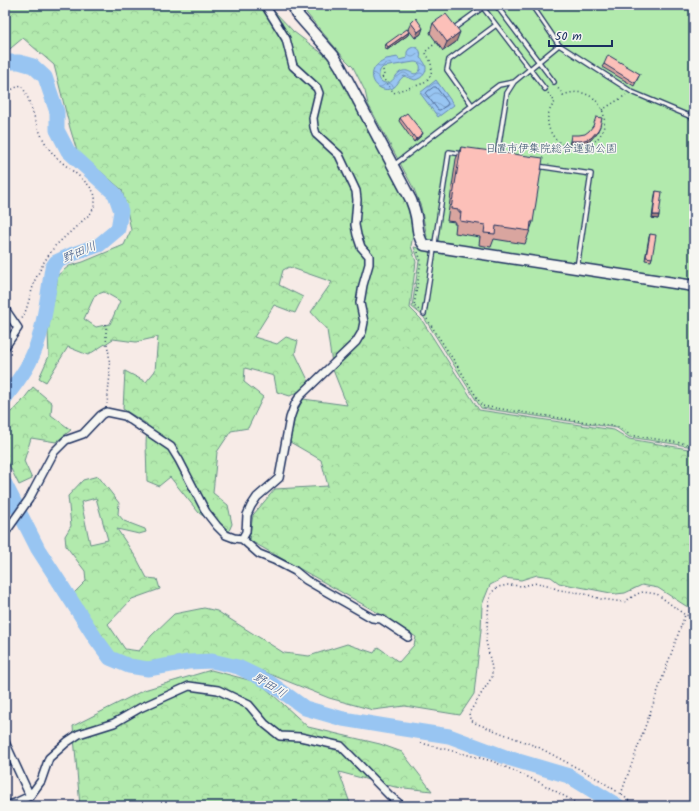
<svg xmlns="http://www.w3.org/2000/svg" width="699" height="811" viewBox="0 0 699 811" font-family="Kalam,'Klee One',sans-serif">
	<defs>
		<pattern id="forest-crowns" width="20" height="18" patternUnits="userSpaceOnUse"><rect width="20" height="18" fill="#b2eaad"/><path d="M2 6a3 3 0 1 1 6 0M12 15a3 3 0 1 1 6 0" fill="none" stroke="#98c997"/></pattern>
		<pattern id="water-waves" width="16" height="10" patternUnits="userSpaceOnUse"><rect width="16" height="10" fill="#98c5f2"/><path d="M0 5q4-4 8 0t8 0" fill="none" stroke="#7ba0c7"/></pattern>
	</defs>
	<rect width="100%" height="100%" fill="#f7ebe7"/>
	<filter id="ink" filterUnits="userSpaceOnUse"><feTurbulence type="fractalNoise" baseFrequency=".025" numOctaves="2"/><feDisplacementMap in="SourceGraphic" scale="8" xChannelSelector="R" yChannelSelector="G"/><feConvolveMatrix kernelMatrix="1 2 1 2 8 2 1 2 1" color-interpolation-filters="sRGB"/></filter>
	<g filter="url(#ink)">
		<path fill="url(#forest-crowns)" stroke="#668c86" fill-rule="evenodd" d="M5,5H260L262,9L273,10L294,32L331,60L408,206L413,235L411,246L416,262L410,308L421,319L479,410L614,430L629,439L694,450V608L686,606L658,588L642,585L625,593L616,594L559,583L551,577L537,575L521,580L504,578L490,585L482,605L481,630L474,694L460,715L405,706L373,710L329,698L262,671L212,655L148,665L113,655L73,594L86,581L85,571L66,546L65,536L71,526L68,496L83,480L98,476L119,503L118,514L124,521L145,529L146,532L139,534L117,529L137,559L147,578L157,579L160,589L132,599L108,624L125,649L139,651L151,636L174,614L204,608L217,611L284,653L309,656L347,644L374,653L378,647L399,662L414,645L416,637L380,614L249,540L253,515L275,489L328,486L321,460L290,442L295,416L303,399L347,405L333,370L327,330L311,312L332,282L289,267L283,270L279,285L303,297L295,313L274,305L254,337L277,344L286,337L298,341L295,353L309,382L304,389L290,396L277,392L274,376L245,368L244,382L263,397L248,428L231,431L217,452L213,493L228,505L232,524L228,533L199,513L170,477L159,486L147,481L146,444L147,424L123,409L125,371L146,382L155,371L158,337L136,342L113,339L88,355L68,347L46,382L39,378L49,356L48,332L58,275L69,266L83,262L124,245L131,230L128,215L122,190L77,151L70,128L54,65L23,38L5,53ZM104,292L120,301L110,324L96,327L84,319L95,295ZM96,498L108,540L90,544L81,502Z
			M33,387L52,403L51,415L71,430L56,442L31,438L24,461L32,479L19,485L5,457V417L19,405Z
			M211,670L260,683L308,727L380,744L402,752L432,791L395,787L339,772L351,806H80L73,726L144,690Z"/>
		<path fill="#b2eaad" stroke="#668c86" d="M301,5H694V447L629,437L617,428L481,408L423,316L412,307L419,261L414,247L418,248L427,237L421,207L414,189L368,104L365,91L353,67L344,58L307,14Z"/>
		<path fill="url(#water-waves)" stroke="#6689b7" fill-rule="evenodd" d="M413,47C419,47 422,52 420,58C430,65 427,77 415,80L404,76C399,79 398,85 393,88C381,94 368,81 374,69C377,63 382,63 386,59L398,57L399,60L407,58V52L409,49ZM414,62C419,62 421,65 420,70C414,79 411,69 403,71C396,72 395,81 388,83C378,84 376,73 383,67Z
			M436,80L454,105L438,117L420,93Z"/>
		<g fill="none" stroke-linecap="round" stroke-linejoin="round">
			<path stroke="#4d6b99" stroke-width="1" d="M434,87H436L448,103L447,105L440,110H438L426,94L427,92Z"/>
			<path stroke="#98c5f2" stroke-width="15" d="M5,62H19L33,66L45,77L57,112V130L68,151L115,194L121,211L118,229L99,245L73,254L56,262L52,268C47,298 44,335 29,363C23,375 13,387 5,398
				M5,484L38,549L96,639L110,658L129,666L148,669L188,662L212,661L238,667L269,682L305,708L343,719L385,726L449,736L508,758L569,776L618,806"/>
			<defs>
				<path id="lane" d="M481,5L545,89
					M496,5L554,82
					M533,5V7L559,45L632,92L694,118
					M453,29L486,5
					M472,105L447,70L449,60L496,25
					M497,156L507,93L514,82L559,45
					M394,165L499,85L514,82
					M537,166L591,174L577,268
					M424,314L449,152L462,154"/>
				<path id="street" d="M5,309L18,328L5,347
					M5,533L29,499L54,452L66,440L83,434L101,415L106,412L125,416L171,447L179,460L206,512L217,526L226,535L234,538L242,539L246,532L247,515L251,506L257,497L279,478L290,418L295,404L300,396L356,342L362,332L364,322L360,303L363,285L369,264V256L361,247L357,235L355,225L357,200L356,191L339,155L316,134L314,127L313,118L319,93L317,88L293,66L286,39L265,5
					M242,539L259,554L274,560L295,571L306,580L372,618L381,619L408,637
					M5,742L30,796
					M5,806L15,803L30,796L41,781L49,758L67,742L79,734L114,723L140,708L189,686L218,690L249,705L265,724L280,736L300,737L341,746L390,796L402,806"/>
				<path id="secondary" d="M293,5L296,13L333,55L340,66L411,200C413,205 415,211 416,216C418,226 417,237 424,245L694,286"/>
			</defs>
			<use href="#lane" stroke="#1b2f5e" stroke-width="6"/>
			<use href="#street" stroke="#1b2f5e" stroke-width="10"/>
			<use href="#secondary" stroke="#1b2f5e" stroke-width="13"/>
			<path stroke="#1b2f5e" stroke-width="1.5" stroke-dasharray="1 3" stroke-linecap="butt" d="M383,70L384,75L382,77L394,93C402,88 412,88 421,84C436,77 433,62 425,52L438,41
				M5,93L21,85C24,90 27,94 28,99C36,119 39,139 55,156C64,166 94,184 95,197C96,203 93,210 90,214L55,246L44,262L35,280L26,310L21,321
				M548,93L555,102C552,106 549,110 548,116C545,139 571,157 591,144C620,126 598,81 563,95L557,87
				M602,110L626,95
				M418,252L421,261L414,306L419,310
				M427,319L462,373L482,406L619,427L630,435L694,445
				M106,324V339L109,354L110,374L107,404
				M421,743L492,761L539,782L582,806
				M621,794L685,615
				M635,806L621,794L598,779L538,747L475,723L470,719L469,713L492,677V668L486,641L489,601L492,592L498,587L508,585L522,586L537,583L547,585L559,590L582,593L601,599L624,602L637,594L643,592L657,594L685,615L694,617"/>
			<use href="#lane" stroke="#f6f6f2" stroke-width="3.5"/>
			<use href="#street" stroke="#f6f6f2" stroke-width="7"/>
			<use href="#secondary" stroke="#f6f6f2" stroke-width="10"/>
		</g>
		<path fill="#d9a59f" stroke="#1b2f5e" d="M411,23L421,34L415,38L408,29Z
			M433,23L456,42L443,51L430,33Z
			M409,32L408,35L387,50L385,47L386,44Z
			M604,64L640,74L634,86L602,67Z
			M400,118L423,133L421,136L414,142L399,121Z
			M461,147L533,222L525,244L494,239L491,247L479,245L480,237L455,233L456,224H454L455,222L447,221L456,159Z
			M656,191L659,215L658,219L652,218L655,195Z
			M650,234L652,258L651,261L645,260L649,237Z"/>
		<path fill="#b08682" stroke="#1b2f5e" d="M423,28L421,34L415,38L418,32Z
			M409,32L408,35L387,50L388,47Z
			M460,32L456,42L443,51L447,42Z
			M600,126L597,133L590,141L580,144H569L570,141H581Z
			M423,133L421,136L414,142L416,139Z
			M653,215H659L658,219L652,218Z"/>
		<path fill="#fcc0b9" stroke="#1b2f5e" d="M446,14L460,32L447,42L433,23Z
			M416,18L423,28L418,32L411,23Z
			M407,29L409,32L388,47L386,44Z
			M608,55L640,74L635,83L604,64Z
			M407,113L423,133L416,139L400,118Z
			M596,117L602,118L600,126L598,130L591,138L581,141H570L571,135H579L585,134L589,131L593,126Z
			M461,147L543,158L533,222H531L530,231L496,226L495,234L484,233L485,225L460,221L461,212H459V210L451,209Z
			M656,191L662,192L659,215H653Z
			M650,234L656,235L652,258L646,257Z"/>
	</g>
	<g text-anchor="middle" stroke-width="3" stroke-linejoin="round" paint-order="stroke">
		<g font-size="11" fill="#39546e" stroke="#f6f6f2">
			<text x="551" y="152">日置市伊集院総合運動公園</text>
		</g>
		<g font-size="12" font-style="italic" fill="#3a5483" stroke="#f6f6f2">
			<text transform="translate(79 252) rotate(-23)" y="4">野田川</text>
			<text transform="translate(270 685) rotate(32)" y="4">野田川</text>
		</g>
	</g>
	<rect width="699" height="811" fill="none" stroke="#f6f6f2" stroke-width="20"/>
	<rect x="10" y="10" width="679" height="791" fill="none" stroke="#1b2f5e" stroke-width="1.5" filter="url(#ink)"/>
	<path d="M549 40v6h63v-6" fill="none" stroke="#1b2f5e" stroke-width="2"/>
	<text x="555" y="40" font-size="12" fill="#1b2f5e" stroke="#f6f6f2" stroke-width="3" paint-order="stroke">50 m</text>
</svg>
